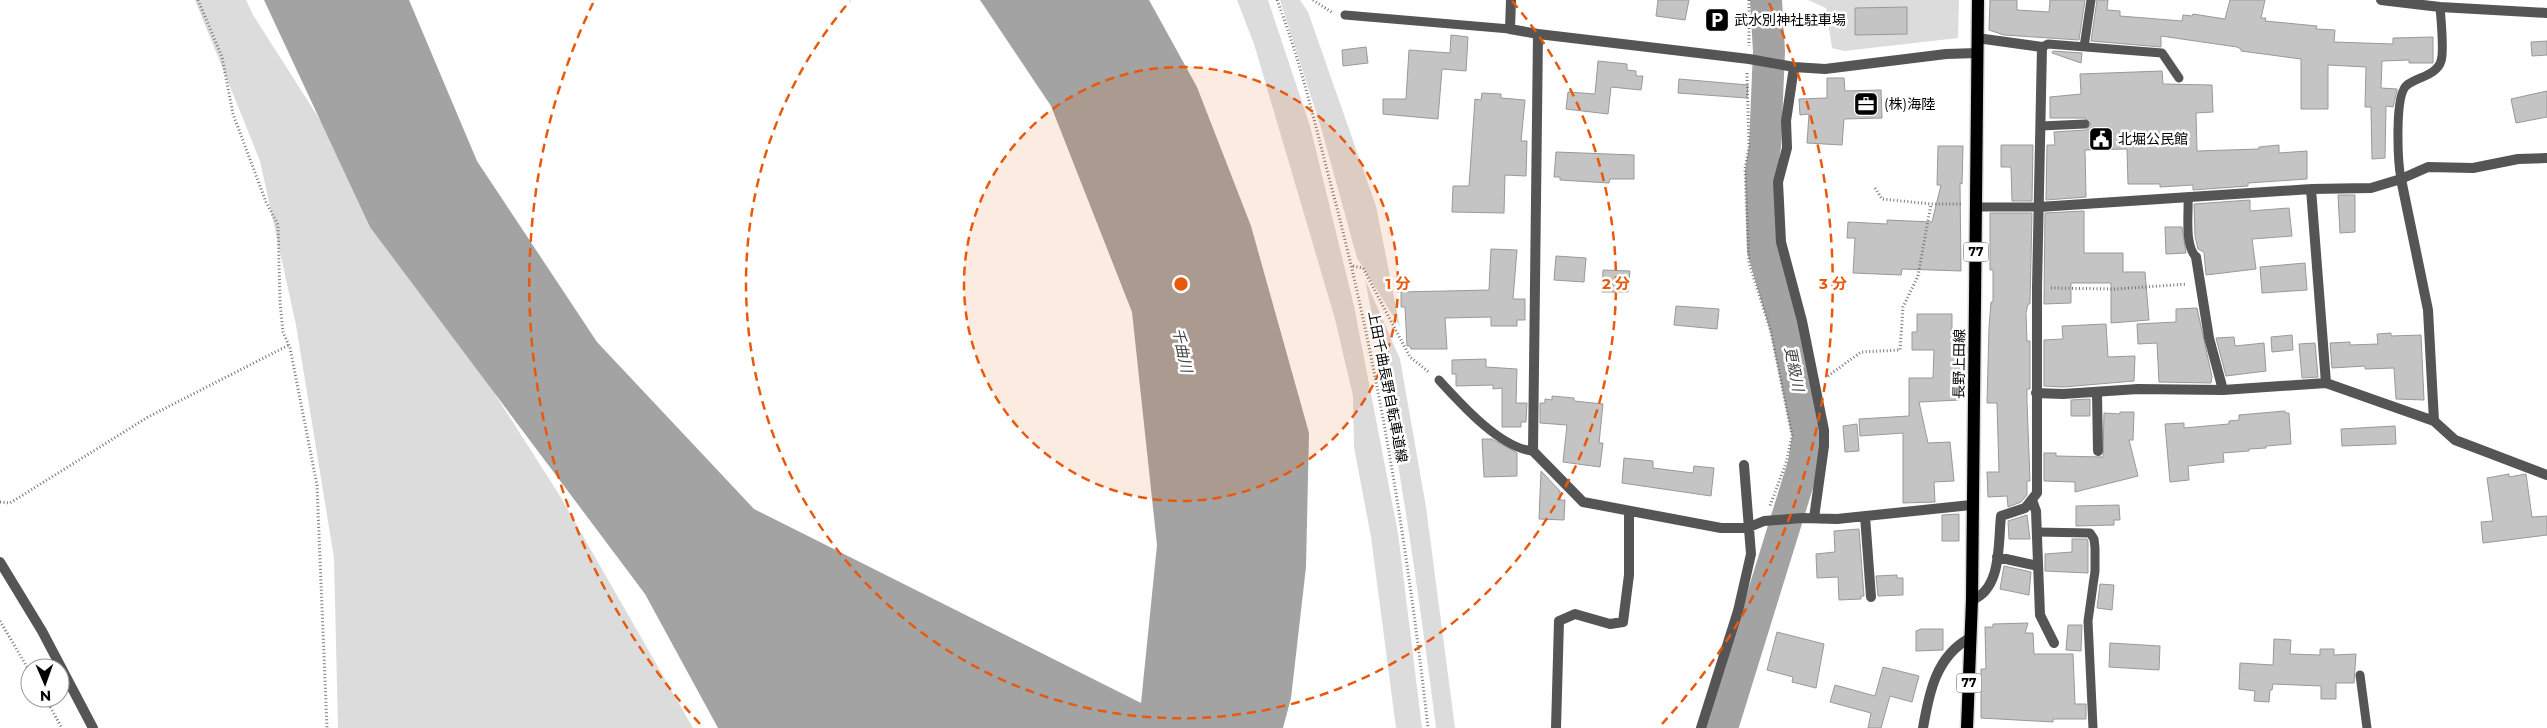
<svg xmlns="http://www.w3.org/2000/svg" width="2547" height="728" viewBox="0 0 2547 728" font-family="Montserrat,'Noto Sans JP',sans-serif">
	<rect width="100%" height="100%" fill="#fff"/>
	<path fill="#dcdcdc" d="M195,0H246L253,15L560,496L693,728H338L334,558L296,325L260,161Z
		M1237,0H1268L1310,126L1354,306L1398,533L1422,728H1396L1371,537L1354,447L1353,396L1335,319L1254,44Z
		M1280,0H1300L1308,12L1376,206L1400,327L1357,258L1322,131Z
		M1808,0H1959L1958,38L1844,51L1832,48L1826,8Z
		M1365,279L1400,359L1426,507L1455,728H1436C1417,577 1394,428 1365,279Z"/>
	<path fill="#a3a3a3" d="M264,0H409L477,161L597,342L754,509L1141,703L1157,545L1132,312L1051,106L980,0H1149L1197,87L1251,226L1309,433L1306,567L1291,698L1283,728H718L645,594L370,227Z"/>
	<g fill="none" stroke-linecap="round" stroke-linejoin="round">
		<path stroke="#a3a3a3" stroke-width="32" d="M1722,728L1804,463L1808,436L1786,329L1763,250L1761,172L1765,146L1769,51L1766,0"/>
	</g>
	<path fill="#c4c4c4" stroke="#999" d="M1658,0H1689L1685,20L1656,16Z
		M1990,0H2017V10L2049,12L2050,0H2085L2079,40L2004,35L1989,30Z
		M2097,0H2108L2107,10L2120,11V16L2182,21L2183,15L2192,16L2193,14L2225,19L2230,0H2265L2261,18H2266L2265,21L2317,26L2316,29L2335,30L2334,42L2393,44V38L2433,37V63H2409V60L2382,61L2381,88L2397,89V91L2393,107L2386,106L2385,158L2372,159L2371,107H2365L2366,67L2328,65V109H2301V59L2241,51V49L2237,47L2161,36V47L2091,41Z
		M1907,7V34L1855,35V8Z
		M1451,35L1468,37L1466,71L1442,69L1438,119L1383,114V99H1406L1409,50L1450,53Z
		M2547,41V55L2532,56L2531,42Z
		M1366,47L1368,63L1343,66L1342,50Z
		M2053,51L2082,53L2081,63L2052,53Z
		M1598,61L1627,64V70L1636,71V76H1643L1641,90L1611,87L1608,114L1566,109L1568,92L1595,94Z
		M2162,71L2163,84L2212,85L2213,112L2196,113L2197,151L2259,149V147L2279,145V153L2307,151V179L2248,183V186L2193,190V185L2160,187V184H2128L2127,149L2085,150L2086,197L2046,200L2047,145H2055L2054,132L2086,130L2091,124L2085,118H2050V97L2081,94L2080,74Z
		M1827,78H1844L1845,91L1881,90L1882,118L1844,119L1842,145L1807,143L1809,114L1800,115L1799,99L1827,98Z
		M1679,79L1748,85L1747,98L1678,93Z
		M2547,91V117L2516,123L2511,99Z
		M1482,93L1501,94V98L1525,100L1521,141H1527L1526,176L1505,175L1504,213L1452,212L1453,186H1469L1475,99L1481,100Z
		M2001,145H2033L2032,201H2012L2011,167H2001Z
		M1938,146H1963L1962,184L1960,183L1961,271L1902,269L1901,275L1853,273L1855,238H1847L1848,222L1887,224V220L1932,222L1941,185H1937Z
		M1556,152L1634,155V179H1610L1609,183L1560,180V177H1554Z
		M2338,195H2355V232L2340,233Z
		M2250,200V211L2289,208L2292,236L2252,239L2256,269L2206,275L2204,252L2198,249L2195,236L2194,204Z
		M2084,211V253H2123V272H2145L2149,320L2111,323V283H2071V303L2044,304L2045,213Z
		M1990,213H2032L2030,304H2028L2026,313L2027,341H2030V389H2027V402L2030,481H2027V495L2021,502L2008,507L2007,496L1988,497L1987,472H1999L1997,403H1987L1989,327L1991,302H1993V270H1990Z
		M2165,227H2182L2186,253L2166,254Z
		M1491,249L1517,250L1513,299H1525V320H1517V326H1491V317L1445,318L1447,349H1411L1410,346H1407L1405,307H1401V292L1489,290Z
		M1556,256L1586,258L1584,282L1554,280Z
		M2305,263L2307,290L2262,293L2260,267Z
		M1603,270L1630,271L1628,292H1602Z
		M1676,306L1719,309L1717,329L1674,325Z
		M2197,308L2212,377L2211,383L2159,382L2157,343L2138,344L2137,324L2176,322V309Z
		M1917,314H1952V332H1958L1960,400L1919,402L1928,443L1950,442L1954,481L1934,482L1935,502L1903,503V433L1860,436L1859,419L1909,416V378H1933L1934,350H1912V332H1917Z
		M2106,324L2108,357L2135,356L2134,381L2063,387L2044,386V340L2063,339L2062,326Z
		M2391,333V336L2421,335L2424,400L2396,399L2394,368L2365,369V366L2332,368L2330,343L2350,342V345L2378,344L2377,334Z
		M2292,335L2293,350L2272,352L2271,337Z
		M2234,337L2235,346L2264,343L2266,371L2226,376L2216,338Z
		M2315,343L2318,377L2302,378L2299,344Z
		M1486,359V367L1517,369L1516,403H1527L1526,422H1521V427H1502V388L1493,389V385L1456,386V374H1452V360Z
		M1552,396L1574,398V401L1603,404L1599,443H1603L1600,467L1563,462L1567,425L1540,423V403H1545V399L1552,400Z
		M2090,399V416H2071V400Z
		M2285,411V413H2289L2291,444L2266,446V448L2249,449V451L2223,453L2224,462L2188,466L2189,480L2170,482L2165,424L2184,423V428L2229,424V421L2239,420V415Z
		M2120,412H2134L2133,440H2129L2138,476L2075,492V482L2044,481V453H2056V456L2103,457L2104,413L2120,414Z
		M1857,424L1859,451L1845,452L1843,426Z
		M2395,426L2396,444L2342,446L2341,429Z
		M1482,439H1492L1517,453V476L1484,477Z
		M1624,458L1653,461V468L1693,473L1694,466L1714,468L1711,496L1622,483Z
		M1541,471L1560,491V500H1565L1564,520L1539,519Z
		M2509,474V477L2526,474L2532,517L2547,516V535L2483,543L2481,522L2493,521L2487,478Z
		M2119,505L2120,520H2114V525L2076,526V506Z
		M1959,514V541H1942V515Z
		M2027,515L2030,539H2009L2008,521Z
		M1859,529L1864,596H1861V599L1839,600L1838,577L1817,578L1816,554L1835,552L1834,531Z
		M2072,539H2087L2088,541V573L2045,571V554L2072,552Z
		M2004,566L2031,572L2029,595L2000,589Z
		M1897,575V578H1903V595L1878,596L1876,576Z
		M2100,584L2114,585L2112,610L2097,608Z
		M2028,623L2025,633H2033L2034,654H2073L2075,704H2086V719H2053V722L1981,718V669H1986L1985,627H1993V624Z
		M2068,625H2082L2081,651L2066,650Z
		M1921,629H1943V650L1916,651V631Z
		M1777,632L1824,644L1816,688L1792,682L1793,677L1767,670Z
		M2274,639L2291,640L2290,654L2320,655V649H2334V655L2356,654L2354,683H2336V699H2321V686L2273,684L2272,690H2270L2269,702L2254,701L2255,691L2239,689L2240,663L2273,665Z
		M2110,643L2160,646L2159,670L2109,667Z
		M1883,667L1919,676L1912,702L1890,696L1881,728H1868L1871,713L1830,702L1835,685L1875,696Z"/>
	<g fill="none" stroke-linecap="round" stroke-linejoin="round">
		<defs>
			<path id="primary" d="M1967,728L1972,600L1978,0"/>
		</defs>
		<use href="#primary" stroke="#dbdbdb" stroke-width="15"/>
		<path stroke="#777" stroke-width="3" stroke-dasharray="1 2.5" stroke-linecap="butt" d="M198,0L222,57L233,114L266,202L278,225L280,302L283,332L290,348L317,485L327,728
			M1277,0C1299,57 1313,115 1328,174C1377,355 1407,542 1428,728
			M1313,0L1333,13
			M1749,0V46
			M1747,73L1749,147L1745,169L1749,263L1771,332L1792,435L1787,460L1770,506
			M1875,188L1882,199L1931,204H1961
			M1353,266L1363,268L1410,357L1430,373
			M2051,288L2116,289L2187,284
			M1828,376L1861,352L1900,350L1903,307L1918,276L1931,204
			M0,502L10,503L148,417L289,345
			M0,621L30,672
			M45,698L62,728"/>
		<path stroke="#555" stroke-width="9" d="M1345,15L1510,29
			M2042,47L2048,44L2162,53L2179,78
			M2084,47L2091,0
			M2041,126L2085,124
			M2401,179C2398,163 2394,95 2407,85C2418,77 2437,75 2441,61C2444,52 2441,18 2440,7
			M2188,197C2189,213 2184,245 2196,257
			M1977,207H2039
			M1439,380C1461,404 1500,448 1533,451
			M2037,532L2090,533L2094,539L2095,548V571L2088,621L2093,728
			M2360,675L2367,728"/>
		<path stroke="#555" stroke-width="10" d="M1511,0L1510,29L1538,34L1749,59L1794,67L1825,69L1946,54L1978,53
			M2381,0L2440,7L2547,13
			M1538,34L1533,451L1583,502L1721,528H1747L1764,521L1802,518L1837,519L1971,505
			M1794,67L1786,121L1787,148L1778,182L1781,242L1802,321L1824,430V446L1814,518
			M2401,179L2428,310L2434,421
			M2311,189L2326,383
			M2039,207L2311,189L2371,188L2401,179L2428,167L2473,168L2518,159L2547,158
			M2196,257L2209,338L2223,390
			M2036,393L2063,394L2138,389L2223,390L2326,383L2434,421L2455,440L2547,475
			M2097,393L2098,451
			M2032,500L2036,511L2040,615L2054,643
			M1865,516L1871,597
			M1997,557L2038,566
			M0,562L42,631L93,728
			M1972,600C2002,589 1998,543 2001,516L2025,508L2037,493V287L2042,47L1977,38
			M1556,728L1559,621L1575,614L1610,624L1623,622L1629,575V511
			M1701,728L1738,611L1751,554L1744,465
			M1923,728C1929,693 1936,656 1970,638"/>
		<use href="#primary" stroke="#000" stroke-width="12"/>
	</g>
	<circle cx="1181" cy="284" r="217" fill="#e8590c" fill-opacity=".12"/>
	<g fill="none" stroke="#e8590c" stroke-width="2.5" stroke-dasharray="9 6">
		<circle cx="1181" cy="284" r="217"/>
		<path d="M1512 1A435 435 0 1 1 850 1"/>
		<path d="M700 724A652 652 0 0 1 593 3M1769 3A652 652 0 0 1 1662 724"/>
	</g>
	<defs>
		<symbol id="parking-square" viewBox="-11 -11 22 22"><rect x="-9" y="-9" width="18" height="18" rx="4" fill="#000" stroke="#fff"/><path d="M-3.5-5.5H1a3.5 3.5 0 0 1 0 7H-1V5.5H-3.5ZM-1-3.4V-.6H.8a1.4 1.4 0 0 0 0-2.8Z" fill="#fff"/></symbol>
		<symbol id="office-square" viewBox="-11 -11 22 22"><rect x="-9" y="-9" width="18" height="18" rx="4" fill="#000" stroke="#fff"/><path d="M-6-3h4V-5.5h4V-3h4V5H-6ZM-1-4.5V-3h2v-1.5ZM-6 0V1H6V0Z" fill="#fff"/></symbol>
		<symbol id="civic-square" viewBox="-11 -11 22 22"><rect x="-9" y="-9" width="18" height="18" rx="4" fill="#000" stroke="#fff"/><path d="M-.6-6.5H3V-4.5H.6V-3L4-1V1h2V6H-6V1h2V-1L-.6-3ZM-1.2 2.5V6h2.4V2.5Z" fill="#fff"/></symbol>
	</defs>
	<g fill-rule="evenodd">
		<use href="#parking-square" x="1703" y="6" width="28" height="28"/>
		<use href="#office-square" x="1852" y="90" width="28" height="28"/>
		<use href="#civic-square" x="2087" y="125" width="28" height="28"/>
	</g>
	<g text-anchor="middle" stroke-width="5" stroke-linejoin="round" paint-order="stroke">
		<g fill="#fff" stroke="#4c4c4c" stroke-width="1">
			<rect x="1963.5" y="242.5" width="25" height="19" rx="4"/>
			<rect x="1956.5" y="673.5" width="25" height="19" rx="4"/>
		</g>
		<g font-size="12" font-weight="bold" fill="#000">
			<text x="1976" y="256">77</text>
			<text x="1969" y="687">77</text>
		</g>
		<g font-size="14" fill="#000" stroke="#fff" text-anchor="start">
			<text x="1734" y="25">武水別神社駐車場</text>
			<text x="1884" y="109">(株)海陸</text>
			<text x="2118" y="144">北堀公民館</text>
		</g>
		<g font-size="14" fill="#000" stroke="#fff">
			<text transform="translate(1959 364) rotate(-89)" y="5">長野上田線</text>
			<text transform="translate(1388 387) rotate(79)" y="5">上田千曲長野自転車道線</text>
		</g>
		<g font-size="15" font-style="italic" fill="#444" stroke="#fff">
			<text transform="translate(1182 350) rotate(78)" y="5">千曲川</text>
			<text transform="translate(1794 369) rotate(79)" y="5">更級川</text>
		</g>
	</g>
	<circle cx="1181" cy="284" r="8" fill="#e8590c" stroke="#fff" stroke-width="2.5"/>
	<g font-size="15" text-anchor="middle" font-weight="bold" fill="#e8590c" stroke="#fff" stroke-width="5" stroke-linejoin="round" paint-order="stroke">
		<text x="1398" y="289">1 分</text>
		<text x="1616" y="289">2 分</text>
		<text x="1833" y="289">3 分</text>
	</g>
	<g transform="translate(45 683) rotate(178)"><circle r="24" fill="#ffffff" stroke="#999999"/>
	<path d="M0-4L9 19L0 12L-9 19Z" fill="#000000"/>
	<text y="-8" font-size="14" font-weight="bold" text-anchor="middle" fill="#000000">N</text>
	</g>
</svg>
